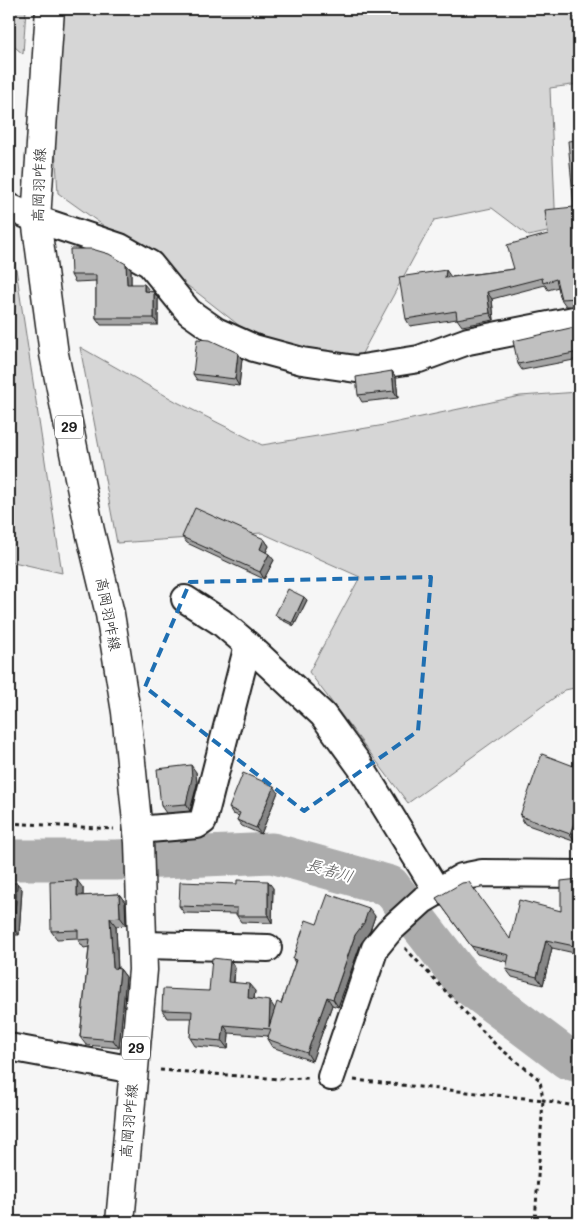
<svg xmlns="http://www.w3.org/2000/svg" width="588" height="1231" viewBox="0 0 588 1231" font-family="Mali,'Klee One',sans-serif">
	<rect width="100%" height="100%" fill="#f6f6f6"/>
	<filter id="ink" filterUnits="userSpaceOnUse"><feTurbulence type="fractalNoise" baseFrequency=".02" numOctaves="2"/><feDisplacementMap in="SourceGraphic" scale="10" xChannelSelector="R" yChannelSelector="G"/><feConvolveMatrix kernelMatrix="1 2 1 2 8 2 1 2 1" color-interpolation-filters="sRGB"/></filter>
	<g filter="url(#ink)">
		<path fill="#d6d6d6" stroke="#797979" d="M9,9H26L23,54L9,42Z
			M60,9H579V84L550,88L556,230L529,236L492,208L434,220L359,359L278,356L199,294L58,193L53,115Z
			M9,235L11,236L62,573L9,561Z
			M80,347L177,402L262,445L379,426L520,396L579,392V687L565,690L408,803L309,672L360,577L262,533L117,543Z"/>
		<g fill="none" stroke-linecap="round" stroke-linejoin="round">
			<path stroke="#acacac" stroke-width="41" d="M9,860H116L272,853L390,886L463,980L568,1059L579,1062"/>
			<defs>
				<path id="minor" d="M9,207L36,219L120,247L150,264L189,312L216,331L254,348L302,361L356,369L419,359L468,341L579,319
					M185,599L221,622L248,645L323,715L360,766L437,891
					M137,830L197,825L203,821L248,645
					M143,945L268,948
					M9,1047L134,1070
					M331,1077L375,948L389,931L423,900L462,877L482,873L579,874"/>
				<path id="major" d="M50,9L36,219L54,354L90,531L110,614L126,712L139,842L143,970L120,1222"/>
			</defs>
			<use href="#minor" stroke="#1c1c1c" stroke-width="30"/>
			<use href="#major" stroke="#1c1c1c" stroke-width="31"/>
			<path stroke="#1c1c1c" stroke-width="3" stroke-dasharray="4 4" stroke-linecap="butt" d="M9,823L114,829
				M405,948L496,1045L540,1080L543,1100L579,1107
				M160,1070L280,1079L308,1078
				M354,1080L543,1100L535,1222"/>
			<use href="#minor" stroke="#fff" stroke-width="26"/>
			<use href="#major" stroke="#fff" stroke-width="28"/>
		</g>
		<path fill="#a5a5a5" stroke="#1c1c1c" d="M579,140V306H566L561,299L558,287L548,290L545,285L492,299L494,320L462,326L457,319L410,326L406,319L451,277L514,269L574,207Z
			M126,264L131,270V284L149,290V291L154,292L158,298V325H101L96,318V281L75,282L71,275Z
			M579,326V359L522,370L518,364Z
			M242,359L239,386L197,380L193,374Z
			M392,371L396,378L398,398L362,402L358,395Z
			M182,537L264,539L269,546L266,552L274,560L264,579L187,543Z
			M304,597L307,600L294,626L278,618L275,615Z
			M579,768V833L576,842L525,824L520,816Z
			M196,772L197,784L190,811L166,813L161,806Z
			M278,792L261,834L242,826L237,820L239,816L233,814L229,808Z
			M579,879V954L552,948L543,985L512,977L506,969L508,962L477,954L436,898L510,939L561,911Z
			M9,883L22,889L19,935H9Z
			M83,888V896L119,894L125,902L126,925L116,926L118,969H120L126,977L119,1048L86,1045L80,1037L89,947L84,948L78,940V938L57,939L51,931Z
			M273,888L272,923L241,922L237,916V914L184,913L179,906Z
			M375,916L370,931L361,943L338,1007L332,1005L312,1061L272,1047L267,1039L268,1036L229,1033L228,1049L195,1046L190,1038L192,1018H167L162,1010L209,991L230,960L235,968L234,982L255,991L254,999L275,1009L281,1004L295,963L293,959L317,924Z"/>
		<path fill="#868686" stroke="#1c1c1c" d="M126,264L131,270V290L127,284Z
			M446,270L451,277L450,285L445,278Z
			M144,284L149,290V298L144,291Z
			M154,292L158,298V325L154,318Z
			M487,292L492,299L494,320L490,313Z
			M238,353L242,359L239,386L235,379Z
			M392,371L396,378L398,398L394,391Z
			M264,539L269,546L264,556L260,549Z
			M269,554L274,560L264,579L260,572Z
			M304,597L307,600L294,626L292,623Z
			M191,765L196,772L197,784L190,811L186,804Z
			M274,786L278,792L261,834L256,828Z
			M579,809V833L576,842L570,834Z
			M77,880L83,888V904L77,896Z
			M268,881L273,888L272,923L268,916Z
			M17,883L22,889L19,935L14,929Z
			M119,894L125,902L126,925L120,917Z
			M369,908L375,916L370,931L361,943L338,1007L333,999L355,935Z
			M110,918L116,926L118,976L113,968Z
			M546,940L552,948L543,985L537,977Z
			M230,960L235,968L233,990L228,982Z
			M120,969L126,977L119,1048L113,1040Z
			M249,984L255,991L253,1006L248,998Z
			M327,997L332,1005L312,1061L307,1053Z
			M270,1001L275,1009L269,1027Z
			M224,1025L229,1033L228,1049L222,1041Z"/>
		<path fill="#c0c0c0" stroke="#1c1c1c" d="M579,140V298L561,299L556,279L543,283L542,278L487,292L490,313L457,319L456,311L406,319L399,277L446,270L445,278L514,269L507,245L548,234L545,210L574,207L568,141Z
			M70,249H92L109,254L126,264L127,284H144V291L154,292V318H96V275H71Z
			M579,326V352L518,364L513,341Z
			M197,339L210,340L238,353L235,379L193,374Z
			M392,371L394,391L358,395L356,377Z
			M195,508L264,539L260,549L269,554L260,572L182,537Z
			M288,589L304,597L292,623L275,615Z
			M542,754L579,768V809L570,834L520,816Z
			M191,765L192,778L186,804L161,806L157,769Z
			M243,773L274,786L256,828L237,820L240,813L229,808Z
			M579,879V947L546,940L537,977L506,969L509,955L471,946L436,898L462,883L469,882L510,939L519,900L561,911V881Z
			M77,880V896L119,894L120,917L110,918L113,968L120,969L113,1040L80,1037L90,939L78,940V930L51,931L50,881Z
			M237,880L268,881V916H237V908L179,906L180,882L237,884Z
			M9,883H17L14,929H9Z
			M328,894L369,908L364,923L355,935L333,999L327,997L307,1053L267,1039L271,1029L224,1025L222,1041L190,1038L192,1011L162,1010L163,989L209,991L212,958L230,960L228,982L249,984L248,998L270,1001L269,1027L277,1002L281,1004L296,960L293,959L306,920L317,924Z"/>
	</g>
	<path fill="none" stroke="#1f6fb2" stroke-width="4" stroke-dasharray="10 6" stroke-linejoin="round" d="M431,577L418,731L304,811L145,687L190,582Z"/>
	<g text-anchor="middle" stroke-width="4" stroke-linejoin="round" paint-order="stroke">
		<g fill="#fff" stroke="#606060" stroke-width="1">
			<rect x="55" y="415.5" width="28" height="23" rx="4"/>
			<rect x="122" y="1036.5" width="28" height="23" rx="4"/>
		</g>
		<g font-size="14" font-weight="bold" fill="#1c1c1c">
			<text x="69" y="432">29</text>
			<text x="136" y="1053">29</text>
		</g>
		<g font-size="15" fill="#1c1c1c" stroke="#fff">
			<text transform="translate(39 185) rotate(-88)" y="5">高岡羽咋線</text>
			<text transform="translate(108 614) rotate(79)" y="5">高岡羽咋線</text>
			<text transform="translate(129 1121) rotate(-85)" y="5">高岡羽咋線</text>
		</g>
		<g font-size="16" font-style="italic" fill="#5d5d5d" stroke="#fff">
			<text transform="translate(330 870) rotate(16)" y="6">長者川</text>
		</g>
	</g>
	<rect width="588" height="1231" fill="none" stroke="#fff" stroke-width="30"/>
	<rect x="15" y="15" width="558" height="1201" fill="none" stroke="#1c1c1c" stroke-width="2" filter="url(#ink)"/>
</svg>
